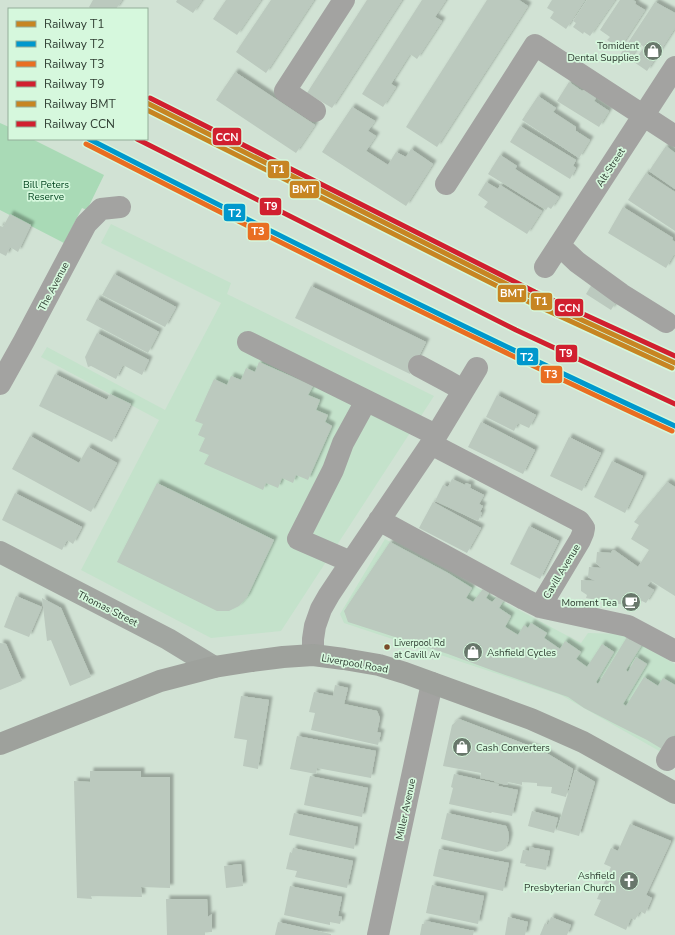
<svg xmlns="http://www.w3.org/2000/svg" width="675" height="935" viewBox="0 0 675 935" font-family="'Nunito Sans',sans-serif">
	<defs>
		<filter id="shadow"><feDropShadow dx="3.5" dy="-3.5" stdDeviation="1" flood-color="#0004"/></filter>
	</defs>
	<rect width="100%" height="100%" fill="#d1e2d4"/>
	<path fill="#c4e2cb" d="M111,224L231,283L227,294L434,396L281,631L211,638L81,570L159,420L41,357L47,347L165,410L221,303L101,243Z
		M385,539L581,643L588,633L624,634L675,664V760L561,695L344,623L340,614Z"/>
	<path fill="#a9dab6" d="M0,123L9,127V139H32L104,175L87,210L82,208L64,243L0,210Z"/>
	<path fill="#bbc9be" filter="url(#shadow)" d="M93,0H122L116,9H91L89,7Z
		M177,0H202L193,13L176,2Z
		M226,0H261L237,35L213,19Z
		M271,0H314L266,73L236,52Z
		M367,0H402L332,108L307,93Z
		M422,0H446L435,17L442,21L417,59L410,54L391,84L396,87L383,107L362,94Z
		M487,0H519L528,6L437,147L406,127Z
		M552,0H585L566,29L550,18L554,12L547,8Z
		M587,0H615L590,36L584,32L583,34L573,27L576,23L573,21Z
		M620,0H633L636,2L635,4L645,10L620,48L607,40L610,37L600,30Z
		M655,2L675,13V28L647,71L634,62L644,47L640,44L629,60L620,55Z
		M235,72L315,125L296,153L216,100Z
		M569,82L582,91L584,90L596,98L594,101L609,111L599,127L557,101Z
		M538,96L556,108L553,112L576,127V131L590,140L579,158L522,120Z
		M352,107L375,121L368,131L376,136L366,151L388,165L396,152L406,157L411,149L433,164L406,206L322,152Z
		M520,126L576,160L573,166L576,168L570,179L510,142Z
		M666,146L675,153V189L649,171Z
		M500,155L517,166L515,169L559,197L551,209L548,207L546,210L488,174Z
		M646,173L675,192V231L628,200Z
		M486,182L498,189L500,185L542,211L527,234L484,207L488,202L478,195Z
		M623,207L673,238L672,240L675,242V255L674,254L666,268L608,233Z
		M10,214L31,225L18,252L10,247L6,256L0,253V226L3,227Z
		M114,274L176,307L165,327L102,295Z
		M596,278L621,294L611,310L586,294Z
		M311,286L426,342L410,374L295,318Z
		M97,299L159,332L148,353L86,320Z
		M97,333L149,360L142,375L123,365L116,379L91,366L88,367L85,357Z
		M259,362L313,386L308,395L320,400L316,410L328,415L325,422L332,426L308,480L296,475L293,483L282,478L278,488L266,483L263,490L204,464L209,455L199,451L205,438L198,435L203,424L195,421L214,379L227,385L231,376L241,380L246,368L255,372Z
		M55,374L107,400L110,394L131,404L112,442L39,406Z
		M497,395L536,415L529,428L518,423L514,431L486,417Z
		M481,422L535,450L523,474L468,447Z
		M30,436L79,463L88,447L117,463L91,512L12,469Z
		M569,437L601,453L582,491L550,476Z
		M612,461L643,476L625,513L594,497Z
		M452,479L465,485L466,483L471,485L470,488L484,495L479,504L483,506L480,512L482,513L478,521L435,501L443,485L448,487Z
		M667,482L675,487V596L651,581L647,586L654,590L646,603L640,600L635,607L586,598L587,595L581,591V580L595,581L588,577L589,567L601,568L596,563L597,552L611,553L612,551L614,550L638,567L649,550L631,539L639,525L634,522Z
		M157,483L274,540L247,597L239,606L229,611H217L117,562Z
		M15,493L82,527L73,544L67,540L62,550L2,520Z
		M433,502L481,528L467,553L419,528Z
		M529,526L559,541L540,579L510,564Z
		M390,542L448,573L472,588L466,598L473,602L483,589L489,593L486,598L492,602L497,597L504,600L499,608L511,616L505,627L518,635L524,625L528,628L531,623L547,633L544,638L560,649L565,641L581,652L576,659L587,667L602,644L614,652L596,682L598,684L627,637L630,640L632,637L643,643L626,670L628,672L636,657L647,664L623,704L626,706L644,677L658,686L663,678L675,685V734L666,749H662L647,740L615,724L584,708L568,697L494,671L448,654L348,622L344,611Z
		M16,596L42,607L29,637L4,627Z
		M42,598L61,608L91,677L70,686L51,640L47,641Z
		M0,643L6,644L22,681L0,690Z
		M335,685L348,688L344,704L377,711L380,718L377,732L381,733L378,745L311,730L315,713L309,712L314,692L333,696Z
		M241,696L269,700L258,769L243,766L247,740L234,738Z
		M459,719L543,751L573,769L566,797L551,793L552,787L537,786V783L522,782V785L508,782L507,785L494,782L495,781L480,778L481,773L443,766L452,725Z
		M297,736L376,751L371,778L317,768L316,774L290,769Z
		M575,770L595,782L579,836L557,830Z
		M90,771H141V777H170V888L141,887L142,897L91,896L92,899L77,898L74,781L90,782Z
		M454,774L499,784L498,786L518,790L512,816L492,812L491,813L449,804L453,788L451,787Z
		M310,776L368,788L362,817L304,805Z
		M532,811L558,818L554,833L528,826Z
		M294,813L358,827L354,849L289,835Z
		M447,813L506,826L508,831L509,837L508,842L506,848L502,851L496,852L441,839Z
		M630,824L671,841L646,895L652,898L645,914L640,911L635,920L631,918L626,930L594,915L601,900L597,899L611,867L604,864L611,848L618,851Z
		M529,847L550,851L546,870L525,866L526,864L520,863L523,850L529,851Z
		M293,848L353,861L347,888L295,877L297,871L286,869L290,852L292,853Z
		M439,849L509,863L503,891L433,876Z
		M241,864L243,886L226,888L224,866Z
		M432,885L484,896L478,924L426,913Z
		M290,886L342,897L338,916L342,917L340,924L330,922V925L284,915Z
		M166,899H207L208,917L212,914V932H205V935H167Z
		M508,917L528,922L525,935H505Z
		M551,917L571,925L567,935H540L545,923L548,925Z
		M426,921L474,931L473,935H420L422,924H425Z
		M278,922L331,934V935H275Z"/>
	<g fill="none" stroke-linecap="round" stroke-linejoin="round">
		<path stroke="#a3a3a1" stroke-width="22" d="M315,111L285,91L344,0
			M446,184L535,45L675,136
			M559,245L577,262L621,294L666,322
			M545,267L675,67
			M248,342L436,435
			M419,366L447,381L463,390
			M0,384L24,341L86,224L101,209L120,207
			M379,520L524,599L540,607L580,540L583,533L584,528L579,521L431,444
			M351,562L298,539L333,470L343,443L366,401
			M540,607L628,626L675,651
			M313,655V639L315,626L321,609L329,595L351,562L431,444L477,368
			M667,760L675,747
			M378,935L432,683"/>
		<path stroke="#a2a6a1" stroke-width="22" d="M0,552L168,639L214,667"/>
		<path stroke="#9ea19c" stroke-width="22" d="M0,744L160,681L214,667L252,661L283,657L313,655L344,659L379,665L405,673L531,719L583,742L675,793"/>
		<defs>
			<path id="rail-1" d="M147,103L532,297L675,363"/>
			<path id="rail-2" d="M89,139C283,238 477,335 675,426"/>
			<path id="rail-3" d="M86,144C280,243 475,340 672,431"/>
			<path id="rail-4" d="M137,139L516,330L675,404"/>
			<path id="rail-5" d="M147,110L529,302L672,368"/>
			<path id="rail-6" d="M150,98L535,292L675,356"/>
		</defs>
		<use href="#rail-1" stroke="#d6f8dd" stroke-width="8"/>
		<use href="#rail-2" stroke="#d6f8dd" stroke-width="8"/>
		<use href="#rail-3" stroke="#d6f8dd" stroke-width="8"/>
		<use href="#rail-4" stroke="#d6f8dd" stroke-width="8"/>
		<use href="#rail-5" stroke="#d6f8dd" stroke-width="8"/>
		<use href="#rail-6" stroke="#d6f8dd" stroke-width="8"/>
		<use href="#rail-1" stroke="#c78522" stroke-width="5"/>
		<use href="#rail-2" stroke="#0098cd" stroke-width="5"/>
		<use href="#rail-3" stroke="#e96e22" stroke-width="5"/>
		<use href="#rail-4" stroke="#d11f2f" stroke-width="5"/>
		<use href="#rail-5" stroke="#c78522" stroke-width="5"/>
		<use href="#rail-6" stroke="#d11f2f" stroke-width="5"/>
	</g>
	<defs>
		<symbol id="shop-disc" viewBox="-11 -11 22 22"><circle r="9.5" fill="#68776b" stroke="#d6f8dd"/><path d="M-5-2.5h2.3a2.7 3.5 0 0 1 5.4 0H5L5.5 6h-11ZM-1.5-2.5h3a1.5 2.3 0 0 0-3 0Z" fill="#fff"/></symbol>
		<symbol id="cafe-disc" viewBox="-11 -11 22 22"><circle r="9.5" fill="#68776b" stroke="#d6f8dd"/><path d="M-5.5-4.5H6V0H3Q3 3.5 0 3.5H-2.5Q-5.5 3.5-5.5 0ZM3-3.2v2h1.7v-2ZM-6 4.5H4V6H-6Z" fill="#fff"/></symbol>
		<symbol id="church-disc" viewBox="-11 -11 22 22"><circle r="9.5" fill="#68776b" stroke="#d6f8dd"/><path d="M-1.2-6h2.4v3.5h3.3v2.4h-3.3V6h-2.4V-.1h-3.3v-2.4h3.3Z" fill="#fff"/></symbol>
	</defs>
	<g fill-rule="evenodd">
		<use href="#shop-disc" x="642" y="40" width="22" height="22"/>
		<use href="#cafe-disc" x="620" y="591" width="22" height="22"/>
		<use href="#shop-disc" x="462" y="641" width="22" height="22"/>
		<use href="#shop-disc" x="451" y="736" width="22" height="22"/>
		<use href="#church-disc" x="618" y="870" width="22" height="22"/>
	</g>
	<circle fill="#7a4b2a" stroke="#d6f8dd" stroke-width="1.5" cx="387" cy="647" r="3.5"/>
	<g text-anchor="middle" stroke-width="3.5" stroke-linejoin="round" paint-order="stroke">
		<g font-size="9" fill="#303e33" stroke="#d6f8dd" text-anchor="start">
			<text x="394" y="646">Liverpool Rd<tspan x="394" dy="12">at Cavill Av</tspan></text>
		</g>
		<g font-size="10" fill="#303e33" stroke="#d6f8dd" text-anchor="end">
			<text x="639" y="49">Tomident<tspan x="639" dy="12">Dental Supplies</tspan></text>
			<text x="617" y="606">Moment Tea</text>
			<text x="487" y="656" text-anchor="start">Ashfield Cycles</text>
			<text x="476" y="751" text-anchor="start">Cash Converters</text>
			<text x="615" y="879">Ashfield<tspan x="615" dy="12">Presbyterian Church</tspan></text>
		</g>
		<g font-size="10" fill="#303e33" stroke="#d6f8dd">
			<text transform="translate(610 167) rotate(-57)" y="4">Alt Street</text>
			<text transform="translate(53 286) rotate(-62)" y="4">The Avenue</text>
			<text transform="translate(561 571) rotate(-59)" y="4">Cavill Avenue</text>
			<text transform="translate(108 608) rotate(27)" y="4">Thomas Street</text>
			<text transform="translate(355 663) rotate(10)" y="4">Liverpool Road</text>
			<text transform="translate(405 809) rotate(-78)" y="4">Miller Avenue</text>
		</g>
		<g font-size="10" fill="#02441f" stroke="#d6f8dd">
			<text x="46" y="188">Bill Peters<tspan x="46" dy="12">Reserve</tspan></text>
		</g>
	</g>
	<g stroke="#d6f8dd" stroke-width="1.5">
		<rect x="212" y="127" width="30" height="19" rx="4" fill="#d11f2f"/>
		<rect x="267" y="160" width="23" height="19" rx="4" fill="#c78522"/>
		<rect x="289" y="180" width="31" height="19" rx="4" fill="#c78522"/>
		<rect x="259" y="197" width="23" height="19" rx="4" fill="#d11f2f"/>
		<rect x="223" y="203" width="23" height="19" rx="4" fill="#0098cd"/>
		<rect x="247" y="222" width="23" height="19" rx="4" fill="#e96e22"/>
		<rect x="497" y="284" width="30" height="19" rx="4" fill="#c78522"/>
		<rect x="530" y="292" width="23" height="19" rx="4" fill="#c78522"/>
		<rect x="554" y="298" width="30" height="19" rx="4" fill="#d11f2f"/>
		<rect x="555" y="344" width="23" height="19" rx="4" fill="#d11f2f"/>
		<rect x="516" y="347" width="23" height="19" rx="4" fill="#0098cd"/>
		<rect x="540" y="365" width="23" height="19" rx="4" fill="#e96e22"/>
	</g>
	<g font-size="11" text-anchor="middle" font-weight="bold" fill="#fff">
		<text x="227" y="141">CCN</text>
		<text x="278" y="173">T1</text>
		<text x="304" y="193">BMT</text>
		<text x="271" y="210">T9</text>
		<text x="235" y="217">T2</text>
		<text x="258" y="235">T3</text>
		<text x="512" y="297">BMT</text>
		<text x="541" y="305">T1</text>
		<text x="569" y="312">CCN</text>
		<text x="566" y="357">T9</text>
		<text x="527" y="361">T2</text>
		<text x="551" y="378">T3</text>
	</g>
	<rect x="8" y="8" width="140" height="132" fill="#d6f8dd" stroke="#94ae99"/>
	<rect x="16" y="21" width="20" height="6" fill="#c78522" stroke="#94ae99"/>
	<text x="44" y="28" font-size="12" fill="#303e33">Railway T1</text>
	<rect x="16" y="41" width="20" height="6" fill="#0098cd" stroke="#94ae99"/>
	<text x="44" y="48" font-size="12" fill="#303e33">Railway T2</text>
	<rect x="16" y="61" width="20" height="6" fill="#e96e22" stroke="#94ae99"/>
	<text x="44" y="68" font-size="12" fill="#303e33">Railway T3</text>
	<rect x="16" y="81" width="20" height="6" fill="#d11f2f" stroke="#94ae99"/>
	<text x="44" y="88" font-size="12" fill="#303e33">Railway T9</text>
	<rect x="16" y="101" width="20" height="6" fill="#c78522" stroke="#94ae99"/>
	<text x="44" y="108" font-size="12" fill="#303e33">Railway BMT</text>
	<rect x="16" y="121" width="20" height="6" fill="#d11f2f" stroke="#94ae99"/>
	<text x="44" y="128" font-size="12" fill="#303e33">Railway CCN</text>
</svg>
